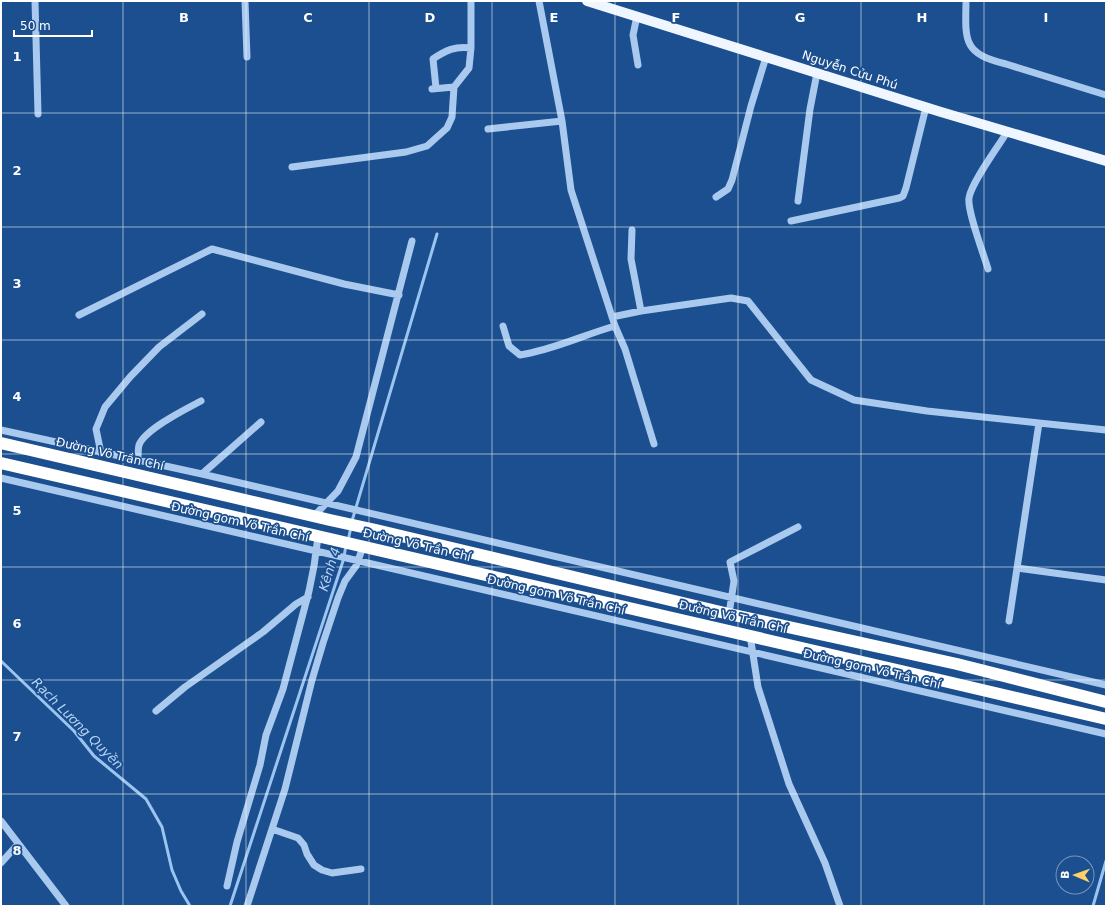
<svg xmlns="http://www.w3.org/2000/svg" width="1107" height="907" viewBox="0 0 1107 907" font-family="'DejaVu Sans',sans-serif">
	<rect width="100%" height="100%" fill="#1b4f8f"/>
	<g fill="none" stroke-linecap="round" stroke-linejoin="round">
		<path stroke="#9cc4f0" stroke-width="3" d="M352,521L437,234
			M348,541L351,527
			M1,661L74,731L94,756L146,799L162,827L172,870L181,891L190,906
			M230,906L343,561L346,546
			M1093,906L1106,861"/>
		<path stroke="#a9c9ee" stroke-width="7" d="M35,1L38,114
			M245,1L247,57
			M539,1L562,121L571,190L615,326L625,349L654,444
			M966,3C965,42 964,54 1006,64L1106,95
			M637,16L633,35L638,65
			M436,88L433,59C446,50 455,46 471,48
			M432,89L454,87L469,68L471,48V1
			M488,129L562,121
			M292,167L406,152L427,146L447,128L452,117L454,87
			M716,197L728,189L732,180L751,106L766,57
			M798,201L810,109L817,73
			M791,221L899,198L903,196L906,188L926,107
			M632,230L631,259L641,311
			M988,269C984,255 967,211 969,198C971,183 998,147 1007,132
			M79,315L212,249L344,284L399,295
			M612,317L641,311L731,298L748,301L811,380L854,400L927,411L1039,423
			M503,326L509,346L520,355C553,350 583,335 615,326
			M1,430L202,474L1106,685
			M101,453L96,429L105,407L130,377L159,347L202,314
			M138,460C138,455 138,449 139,445C145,429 186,409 201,401
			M202,474L261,422
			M1,478L1106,734
			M314,516L338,491L356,457L412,241
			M1017,568L1106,580
			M729,614L734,581L730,562L798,527
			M1009,621L1039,423L1106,430
			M750,635L758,687L789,784L825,863L840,906
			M156,711L185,687L263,632L296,604L308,597
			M1,821L66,906
			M272,829L298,838L304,845L307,854L314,865L322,870L332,873L361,869
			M1,863L18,844
			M227,886L237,842L260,765L266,735L283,689L309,591L314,566L318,537
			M247,906L285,789L312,680L323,643L338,598L345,581L356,566L363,547"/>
		<path stroke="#f0f6ff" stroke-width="10" d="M587,1L941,112L1106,161"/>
		<path stroke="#fff" stroke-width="12" d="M1,443L330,520L376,530L729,614L957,664L1106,702
			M1,463C369,549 738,632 1106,719"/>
	</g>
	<path fill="none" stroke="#fff" stroke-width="1" stroke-opacity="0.55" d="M123,1V906M246,1V906M369,1V906M492,1V906M615,1V906M738,1V906M861,1V906M984,1V906M1,113H1106M1,227H1106M1,340H1106M1,454H1106M1,567H1106M1,680H1106M1,794H1106"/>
	<g text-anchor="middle" stroke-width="3.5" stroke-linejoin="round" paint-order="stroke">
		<g font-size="12" fill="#fff" stroke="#1b4f8f">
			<text transform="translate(850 70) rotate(18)" y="4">Nguyễn Cửu Phú</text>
			<text transform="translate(110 454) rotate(13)" y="4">Đường Võ Trần Chí</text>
			<text transform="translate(240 522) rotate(13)" y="4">Đường gom Võ Trần Chí</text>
			<text transform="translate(417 545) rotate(13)" y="4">Đường Võ Trần Chí</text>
			<text transform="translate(556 595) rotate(13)" y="4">Đường gom Võ Trần Chí</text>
			<text transform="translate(733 617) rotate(13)" y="4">Đường Võ Trần Chí</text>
			<text transform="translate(872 669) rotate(13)" y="4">Đường gom Võ Trần Chí</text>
		</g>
		<g font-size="13" font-style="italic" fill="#b5d3f5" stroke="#1b4f8f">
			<text transform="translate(329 569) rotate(-73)" y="5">Kênh 4</text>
			<text transform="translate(78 723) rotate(45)" y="5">Rạch Lương Quyền</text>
		</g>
	</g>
	<g font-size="13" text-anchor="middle" font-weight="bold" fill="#fff" stroke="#1b4f8f" stroke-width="3.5" stroke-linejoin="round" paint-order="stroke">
		<text x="184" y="22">B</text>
		<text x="308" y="22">C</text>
		<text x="430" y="22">D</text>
		<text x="554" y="22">E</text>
		<text x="676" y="22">F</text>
		<text x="800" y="22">G</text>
		<text x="922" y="22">H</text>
		<text x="1046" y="22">I</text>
		<text x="17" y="61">1</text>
		<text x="17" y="175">2</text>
		<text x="17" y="288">3</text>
		<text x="17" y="401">4</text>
		<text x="17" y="515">5</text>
		<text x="17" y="628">6</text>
		<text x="17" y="741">7</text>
		<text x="17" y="855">8</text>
	</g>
	<rect width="1107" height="907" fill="none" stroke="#ffffff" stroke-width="4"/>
	<g transform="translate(1075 875) rotate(272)"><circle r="19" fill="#1b4f8f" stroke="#7695bc"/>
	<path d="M0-3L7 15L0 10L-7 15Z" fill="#ffd166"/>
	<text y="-6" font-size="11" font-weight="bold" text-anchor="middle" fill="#ffffff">B</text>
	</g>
	<path d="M14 30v6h78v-6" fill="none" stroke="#ffffff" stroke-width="2"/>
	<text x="20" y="30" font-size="12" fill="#ffffff" stroke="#1b4f8f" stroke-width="3" paint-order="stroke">50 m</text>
</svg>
